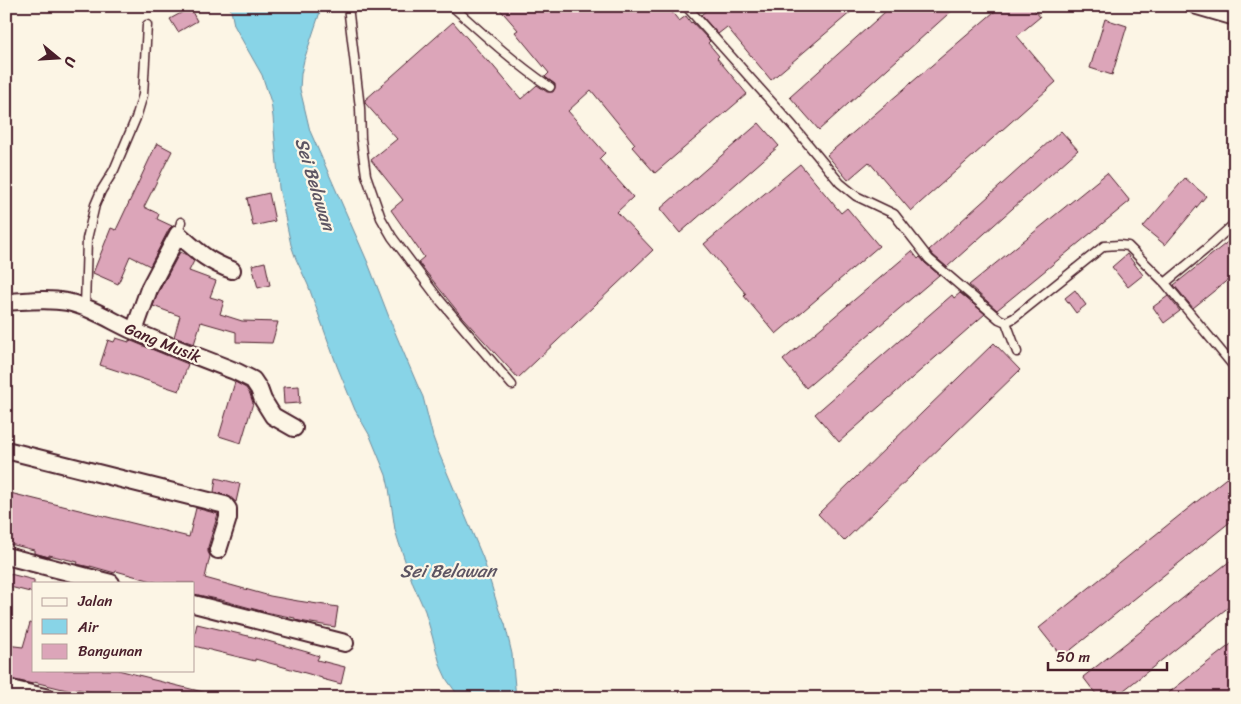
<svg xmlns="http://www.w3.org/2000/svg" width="1241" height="704" viewBox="0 0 1241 704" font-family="Sriracha,sans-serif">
	<rect width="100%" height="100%" fill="#fcf5e5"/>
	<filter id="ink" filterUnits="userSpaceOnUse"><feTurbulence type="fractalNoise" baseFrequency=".02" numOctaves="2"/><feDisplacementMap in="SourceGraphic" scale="10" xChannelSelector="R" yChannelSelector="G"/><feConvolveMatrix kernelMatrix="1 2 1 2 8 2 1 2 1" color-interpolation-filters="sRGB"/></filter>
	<g filter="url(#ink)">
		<path fill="#88d4e7" stroke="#6f8c9c" d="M228,6H322L304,60L301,74L300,89L310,131L368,263L394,330L417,384L423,397L433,437L438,451L483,558L499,610L505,624L512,654L516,698H460L447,680L441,667L425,611L413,584L399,543L395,530L389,488L386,475L370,436L355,410L337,366L308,285L296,259L291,245L279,188L273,117L271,102L262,75L241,38L234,25L231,10Z"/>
		<path fill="#dca5b9" stroke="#4a1f2b" d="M497,6H667L679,21L686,16L691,23L692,22L710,41L708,43L719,56L717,58L747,94L655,173L632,147L635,144L591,90L568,111L605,153L599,159L633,197L617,212L653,250L518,378L462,317L418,262L424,257L391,210L403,200L371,160L397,139L365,103V100L453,22L488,62L489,61L521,99L537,85L547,92H553L555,88V84L545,77L549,73L515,32L518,30Z
			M711,6H858L771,80L727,27L718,34L701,15Z
			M880,6H957L819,130L790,97L885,12Z
			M1001,6H1031L1040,17L1017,36L1056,82L911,211L869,162L848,180L827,155Z
			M190,8L197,21L178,32L170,19Z
			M1105,19L1127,26L1112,75L1090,68Z
			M759,123L779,146L680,233L660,209Z
			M1061,131L1078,150L947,267L933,255L929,250Z
			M157,143L172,151L144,207L159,214L157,219L172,226L169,229L150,266L130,256L118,284L93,273L111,228L116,230Z
			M800,164L841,213L847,208L879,246L776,334L744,296L746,294L704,244Z
			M1107,173L1130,201L997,310L969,285Z
			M1185,178L1206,196L1165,245L1143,227Z
			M269,193L275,221L253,226L247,198Z
			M1235,236V274L1193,308L1174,285Z
			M912,251L918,259L920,257L925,263L939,275L806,388L783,360Z
			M180,252L187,255L194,261L189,271L216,281L210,297L224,301L220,314L242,321L278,322L272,343L236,342V332L201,322L194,344L174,337L180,316L153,306L158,293Z
			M1127,254L1143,275L1128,287L1112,267Z
			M265,262L270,285L258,288L252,265Z
			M1075,290L1086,305L1076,313L1065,298Z
			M960,293L985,314L839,442L815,414L952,295L954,298Z
			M1168,296L1180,311L1164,323L1153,307Z
			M116,338L129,342V340L188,364L179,391L100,365L108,340L114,342Z
			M994,343L1020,370L844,541L818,514Z
			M235,382L246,388L250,394L253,403L241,443L219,436Z
			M299,386L300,403L284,404L283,387Z
			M1235,471V518L1062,657L1039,628Z
			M216,478L240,484L236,502L228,496L214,492Z
			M6,492L189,537L196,508L218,514L208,547V552L210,556L205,578L270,596L298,601L338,607L335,627L305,622L295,620V618L265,612L221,600L194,594V583H159L116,571L115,573L90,566V567L77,564L78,562L49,555V557L34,553V550L6,543Z
			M1235,557V602L1114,698H1099L1083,677Z
			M6,573L34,580V593L6,586Z
			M30,623L34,624V670H118L150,678V679L207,693L206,698H113V696L76,689L75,692L34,682L33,684L6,678V645L23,647Z
			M197,624L257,638L307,652L319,656L317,660L345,667L341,684L322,679V678L309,674L255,659V661L194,646V637Z
			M1235,641V687L1222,698H1162Z"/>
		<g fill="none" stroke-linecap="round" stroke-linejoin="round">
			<defs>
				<path id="lane" d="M348,6L360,108L361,139L366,175L381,218L392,237L438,298L512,385
					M452,6C484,35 515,63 550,87
					M686,6L793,126L840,183L856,196L894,214L929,259L999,319L1006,322L1014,318L1104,246L1119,245L1128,246L1165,283L1235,368
					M178,234L181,222
					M1165,283L1205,250L1235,223
					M85,307L87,239L95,205L101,191L114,170L136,118L143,95L147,25
					M1006,322L1017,352"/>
				<path id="street" d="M1197,6L1235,17
					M6,302C27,301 47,298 67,302C91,307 112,321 134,331C168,346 203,358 237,372L253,380L259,389L263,400L273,416L294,428
					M134,331L149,289L178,234C196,250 208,262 232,270
					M6,450L225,505L228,509V518L218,550
					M6,556L111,583
					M194,604L345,643
					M6,688L49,698"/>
			</defs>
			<use href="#lane" stroke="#4a1f2b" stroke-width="11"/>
			<use href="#street" stroke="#4a1f2b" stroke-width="20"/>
			<use href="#lane" stroke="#fcf5e5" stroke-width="8"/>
			<use href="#street" stroke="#fcf5e5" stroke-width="16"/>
		</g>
	</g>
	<g text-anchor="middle" stroke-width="4.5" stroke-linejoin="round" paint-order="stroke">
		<g font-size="16" fill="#4a1f2b" stroke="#fcf5e5">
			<text transform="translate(163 342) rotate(22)" y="6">Gang Musik</text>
		</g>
		<g font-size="18" font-style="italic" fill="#5d5563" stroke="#fcf5e5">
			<text transform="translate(315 184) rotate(73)" y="6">Sei Belawan</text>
			<text x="448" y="577">Sei Belawan</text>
		</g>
	</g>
	<rect width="1241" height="704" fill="none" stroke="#fcf5e5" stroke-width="25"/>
	<rect x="12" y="12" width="1216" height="679" fill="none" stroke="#4a1f2b" stroke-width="2" filter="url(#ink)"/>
	<rect x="32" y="582" width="162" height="90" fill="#fcf5e5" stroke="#b59f9b"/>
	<rect x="42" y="598" width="25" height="8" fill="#fcf5e5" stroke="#b59f9b"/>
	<text x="78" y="606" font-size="15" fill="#4a1f2b">Jalan</text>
	<rect x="42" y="619" width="25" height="15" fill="#88d4e7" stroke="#b59f9b"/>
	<text x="78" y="632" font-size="15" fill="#4a1f2b">Air</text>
	<rect x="42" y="644" width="25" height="15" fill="#dca5b9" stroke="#b59f9b"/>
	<text x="78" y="656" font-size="15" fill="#4a1f2b">Bangunan</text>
	<g transform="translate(58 58) rotate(108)" stroke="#fcf5e5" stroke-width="4" paint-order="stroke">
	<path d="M0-4L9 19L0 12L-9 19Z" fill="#4a1f2b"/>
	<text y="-8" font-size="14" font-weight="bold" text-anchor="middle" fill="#4a1f2b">U</text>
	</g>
	<path d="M1048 662v8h119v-8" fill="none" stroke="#4a1f2b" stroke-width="2.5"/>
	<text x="1056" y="662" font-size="15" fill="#4a1f2b" stroke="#fcf5e5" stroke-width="4" paint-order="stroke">50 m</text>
</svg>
